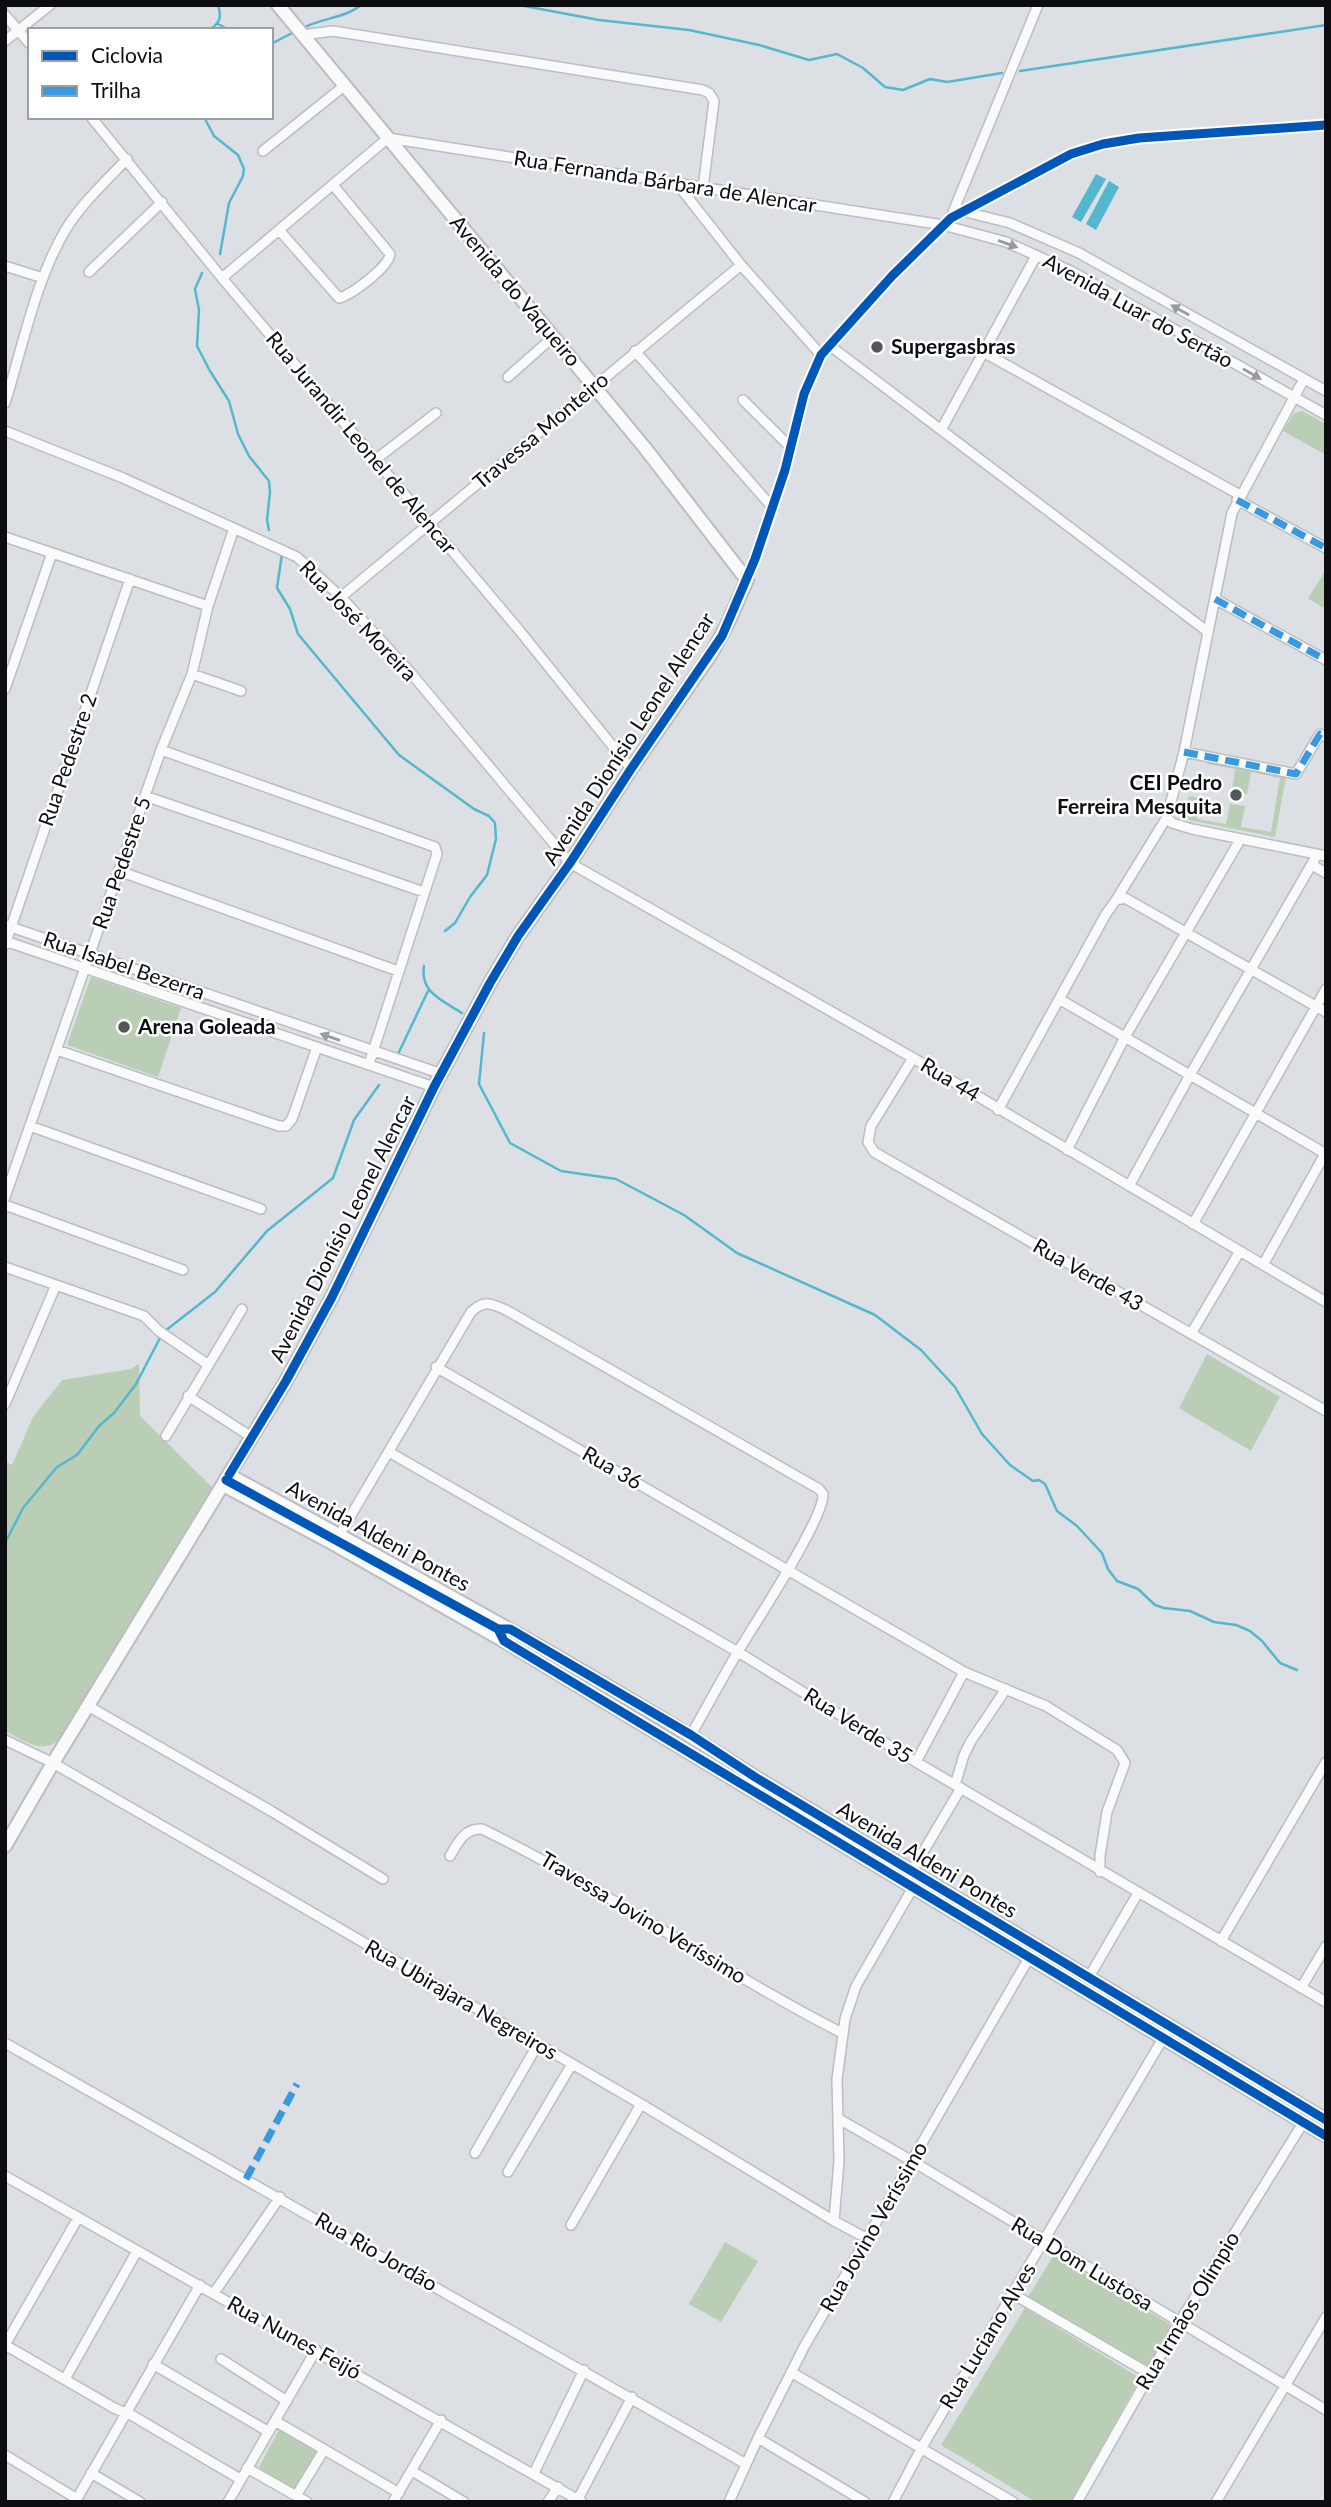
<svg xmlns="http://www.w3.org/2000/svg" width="1331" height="2507" viewBox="0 0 1331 2507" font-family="Lato,sans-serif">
	<rect width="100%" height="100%" fill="#dce0e4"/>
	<path fill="#baceb5" d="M1302,411L1326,424V455L1283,431L1294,413Z
		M1324,573L1326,604L1323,608L1308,598Z
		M1207,762L1286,777L1275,837L1189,820L1185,814L1189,796L1200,798L1197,819L1226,824L1230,804L1245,806L1241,827L1271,832L1280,778L1251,772L1247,794L1232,791L1235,769L1207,764Z
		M91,977L181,1008L158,1077L67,1045Z
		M1207,1354L1280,1397L1251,1451L1179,1408Z
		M139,1364L140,1416L214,1489L65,1736C42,1756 29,1743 5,1731V1461L12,1465L33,1417L62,1380L131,1369Z
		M725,2242L758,2261L721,2322L689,2304Z
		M1054,2255L1173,2326L1148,2369L1028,2297Z
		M1025,2308L1140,2378L1071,2502H1036L941,2445Z
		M282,2429L318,2451L297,2487L292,2488L259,2467L279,2430Z"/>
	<path fill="#54b7ce" d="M1096,174L1106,179L1081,222L1072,217Z
		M1109,181L1119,187L1096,230L1086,224Z"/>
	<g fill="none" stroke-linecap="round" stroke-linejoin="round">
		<path stroke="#54b7ce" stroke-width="2.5" d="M160,5H165
			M519,5L599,20L689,30L759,45L809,60L837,54L863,68L885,87L903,90L930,79L947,82L1002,73
			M218,24L229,30
			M303,28C322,18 345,18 361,5
			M210,30C220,22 222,18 218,5
			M271,44L294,32
			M1020,71L1326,25
			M204,117L214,136L238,155L244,169L243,176L229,203L220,254
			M202,273L195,289L199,310L197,346L210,371L229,401L238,434L249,456L269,481L270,492L267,520L269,530
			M282,554L277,588L290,609L298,634L399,755L474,809L489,816L495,823L496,839L487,875L470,897L455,923L445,931
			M424,966C420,993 442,1000 462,1013
			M484,1033L479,1084L510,1143L561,1171L616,1179L684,1215L737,1253L875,1315L921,1350L955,1387L982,1434L1010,1465L1033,1481L1039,1480L1045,1484L1057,1511L1077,1526L1102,1553L1108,1569L1117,1581L1138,1589L1155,1605L1164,1608L1190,1611L1214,1622L1236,1625L1250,1631L1262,1641L1280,1663L1297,1670
			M399,1052L428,991
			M165,1331L215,1292L267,1231L333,1178L354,1120L379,1085
			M5,1543L23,1508L57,1467L77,1455L99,1426L114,1413L136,1384L161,1336"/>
		<defs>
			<path id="street" d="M5,15L30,44
				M302,35L333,31L703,90L709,93L714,101L703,188
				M5,41L50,5
				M91,117L222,278L519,630L631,769
				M263,151L344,86
				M678,185L741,265L821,355
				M962,211L1010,223L1079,253L1326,391
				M951,217L1038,5
				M280,231L339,298C351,295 389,267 390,254L333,185
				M5,266L43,278
				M89,272L162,202
				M222,278L388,138L943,225L1006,242L1071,271L1326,415
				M829,345L1208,632
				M635,351L773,508
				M983,352L1240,495
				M508,377L553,337
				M1304,379L1232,513L1184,752L1167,817L1172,823L1192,829L1326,856
				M743,400L791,448
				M5,403C23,346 35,281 66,229C82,203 106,181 127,159
				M941,430L1036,256
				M5,431L123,478L297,557L341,597L410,672L570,863L913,1058L1326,1302
				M375,460L436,413
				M1237,500L1326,548
				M5,537L208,606
				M747,580L785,470L804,394L821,355L892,276L951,218L1071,154L1103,144L1139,138L1326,125
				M341,597L741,265
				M1215,599L1326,660
				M192,674L241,691
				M5,689L52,553
				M161,750L435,847L437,854L369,1064
				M1184,752L1296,774L1320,734L1326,737
				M145,796L424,892
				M1312,865L1326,873
				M119,871L398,971
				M1116,900L1167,817
				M5,925L442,1074
				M5,941L434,1087
				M5,945L130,579
				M1059,999L1326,1154
				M57,1050L279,1126H286L292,1119L317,1047
				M913,1058L871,1126L868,1142L874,1152L1326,1411
				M998,1110L1106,914L1116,900L1125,898L1326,1012
				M30,1126L261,1209
				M1067,1150L1125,1037L1240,840
				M1129,1186L1190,1075L1317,855
				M5,1197L161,750L192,674L208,606L234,528
				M5,1205L183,1270
				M1193,1224L1326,989
				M1263,1265L1326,1152
				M5,1267L144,1316L159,1331L207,1364
				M1191,1334L1240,1251
				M436,1367L964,1672L1046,1706L1117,1750L1125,1763L1107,1812L1100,1856V1872
				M188,1396L250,1436
				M5,1404L56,1285
				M166,1436L242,1309
				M389,1452L738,1652L916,1762L1326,2002
				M337,1539L471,1312C484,1300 491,1303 506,1310L798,1477L819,1489L823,1494C825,1517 754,1625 739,1650C722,1678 707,1707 691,1735
				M88,1706L271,1811L383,1879
				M5,1740L53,1763L232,1866L641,2104L834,2221L868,2239
				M916,1762L964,1672
				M955,1785L964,1755L971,1741L1006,1689
				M450,1856C458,1843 464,1828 482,1829C606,1889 719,1970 842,2033
				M910,1874L961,1788
				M1221,1941L1326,1762
				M1089,1977L1138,1893
				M1301,1988L1326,1946
				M5,2043L746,2464
				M839,2119L912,2161L1326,2410
				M475,2153L538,2044
				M508,2172L572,2064
				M5,2176L582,2502
				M78,2218L5,2345L114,2408L133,2416L240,2479
				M834,2221L839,2161L837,2079L845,2019L856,1986L915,1884
				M571,2225L641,2104
				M214,2293L280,2197
				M1013,2294L1150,2374
				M221,2359L287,2401
				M153,2364L269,2432
				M791,2372L1013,2502
				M65,2379L137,2251
				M275,2421L399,2493
				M758,2438L865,2502
				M5,2455L77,2499
				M247,2468L307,2502
				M412,2471L464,2502
				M91,2473L140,2502
				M534,2473L584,2370
				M296,2496L324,2450
				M578,2499L632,2397
				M75,2502L200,2285
				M228,2502L316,2350
				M393,2502L441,2420
				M548,2502L558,2487
				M729,2502L758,2438L804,2347L1029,1958
				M893,2502L922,2447L1165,2035
				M1077,2502L1179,2323L1303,2123
				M1216,2502L1326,2317"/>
			<path id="secondary" d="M229,1475C406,1572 585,1667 755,1777L1326,2120
				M223,1485L334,1544L504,1641L1326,2136
				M5,1846L53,1763L286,1381L332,1297L434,1087L490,983L518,936L570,863L631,769L711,654L727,625L747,580L645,448L278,5"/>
		</defs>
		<use href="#street" stroke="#babdc1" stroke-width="12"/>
		<use href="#secondary" stroke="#babdc1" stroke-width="16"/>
		<use href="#street" stroke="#fafafb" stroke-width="9"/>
		<use href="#secondary" stroke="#fafafb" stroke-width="12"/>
		<path stroke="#3a99de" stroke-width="7" stroke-dasharray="14 7" stroke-linecap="butt" d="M1237,500L1326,548
			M1215,599L1326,660
			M1184,752L1296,774L1320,734L1326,737
			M246,2179L297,2084"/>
		<defs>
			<path id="cycleway" d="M229,1475L286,1381L332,1297L434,1087L490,983L518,936L570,863L631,769L722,636L755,559L785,470L804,394L821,355L892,276L951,218L1071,154L1103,144L1139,138L1326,125
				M226,1480L498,1629
				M1326,2120L755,1777L691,1735L510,1629H498L504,1641L1326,2136"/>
		</defs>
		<use href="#cycleway" stroke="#fff" stroke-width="13"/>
		<use href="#cycleway" stroke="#0057b8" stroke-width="9"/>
	</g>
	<defs><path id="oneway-solid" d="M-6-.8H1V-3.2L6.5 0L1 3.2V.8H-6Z" transform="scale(1.75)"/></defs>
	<g fill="#9a9b9d">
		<use href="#oneway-solid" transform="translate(1008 244) rotate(20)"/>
		<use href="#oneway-solid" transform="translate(1180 310) rotate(-151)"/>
		<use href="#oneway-solid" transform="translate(1252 374) rotate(30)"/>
		<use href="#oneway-solid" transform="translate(330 1037) rotate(-161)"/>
	</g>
	<g fill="#54575a" stroke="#fff" stroke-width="2.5">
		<circle cx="877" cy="347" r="7"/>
		<circle cx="1236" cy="795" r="7"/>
		<circle cx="124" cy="1027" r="7"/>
	</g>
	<g text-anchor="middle" stroke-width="5" stroke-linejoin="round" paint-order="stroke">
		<g font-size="21" fill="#0b0d10" stroke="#fff">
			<text transform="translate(665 182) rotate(9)" y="7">Rua Fernanda Bárbara de Alencar</text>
			<text transform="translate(515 291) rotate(50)" y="7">Avenida do Vaqueiro</text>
			<text transform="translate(1138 311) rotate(29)" y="7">Avenida Luar do Sertão</text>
			<text transform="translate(541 431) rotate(-40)" y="7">Travessa Monteiro</text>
			<text transform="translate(361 443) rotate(50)" y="7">Rua Jurandir Leonel de Alencar</text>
			<text transform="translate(358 621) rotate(46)" y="7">Rua José Moreira</text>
			<text transform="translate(629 739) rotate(-57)" y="7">Avenida Dionísio Leonel Alencar</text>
			<text transform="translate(68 760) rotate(-71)" y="7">Rua Pedestre 2</text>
			<text transform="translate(122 863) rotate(-71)" y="7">Rua Pedestre 5</text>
			<text transform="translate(124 966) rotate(19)" y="7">Rua Isabel Bezerra</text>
			<text transform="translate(950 1080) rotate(31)" y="7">Rua 44</text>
			<text transform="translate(343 1229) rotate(-63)" y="7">Avenida Dionísio Leonel Alencar</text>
			<text transform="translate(1088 1275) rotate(30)" y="7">Rua Verde 43</text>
			<text transform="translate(612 1468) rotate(30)" y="7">Rua 36</text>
			<text transform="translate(378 1536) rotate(29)" y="7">Avenida Aldeni Pontes</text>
			<text transform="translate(858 1726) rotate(32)" y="7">Rua Verde 35</text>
			<text transform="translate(927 1860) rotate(31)" y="7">Avenida Aldeni Pontes</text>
			<text transform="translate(643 1918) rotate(31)" y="7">Travessa Jovino Veríssimo</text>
			<text transform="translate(461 2000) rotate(30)" y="7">Rua Ubirajara Negreiros</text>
			<text transform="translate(874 2227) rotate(-60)" y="7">Rua Jovino Veríssimo</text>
			<text transform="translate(376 2252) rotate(30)" y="7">Rua Rio Jordão</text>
			<text transform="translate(1082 2264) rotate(31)" y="7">Rua Dom Lustosa</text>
			<text transform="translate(1188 2311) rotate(-59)" y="7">Rua Irmãos Olímpio</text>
			<text transform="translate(988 2336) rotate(-59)" y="7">Rua Luciano Alves</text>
			<text transform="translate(294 2338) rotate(29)" y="7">Rua Nunes Feijó</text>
		</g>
		<g font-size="21" font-weight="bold" fill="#0b0d10" stroke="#fff" text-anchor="start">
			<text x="891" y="354">Supergasbras</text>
			<text x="1222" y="790" text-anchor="end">CEI Pedro<tspan x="1222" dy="24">Ferreira Mesquita</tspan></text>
			<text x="138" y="1034">Arena Goleada</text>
		</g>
	</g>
	<rect width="1331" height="2507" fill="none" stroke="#0b0d10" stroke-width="14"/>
	<rect x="28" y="28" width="245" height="91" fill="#ffffff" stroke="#9d9e9f" stroke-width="2"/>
	<rect x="42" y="51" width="35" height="10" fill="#0057b8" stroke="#9d9e9f" stroke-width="2"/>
	<text x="91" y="63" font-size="21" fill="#0b0d10">Ciclovia</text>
	<rect x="42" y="86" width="35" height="10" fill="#3a99de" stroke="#9d9e9f" stroke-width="2"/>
	<text x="91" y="98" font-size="21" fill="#0b0d10">Trilha</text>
</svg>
